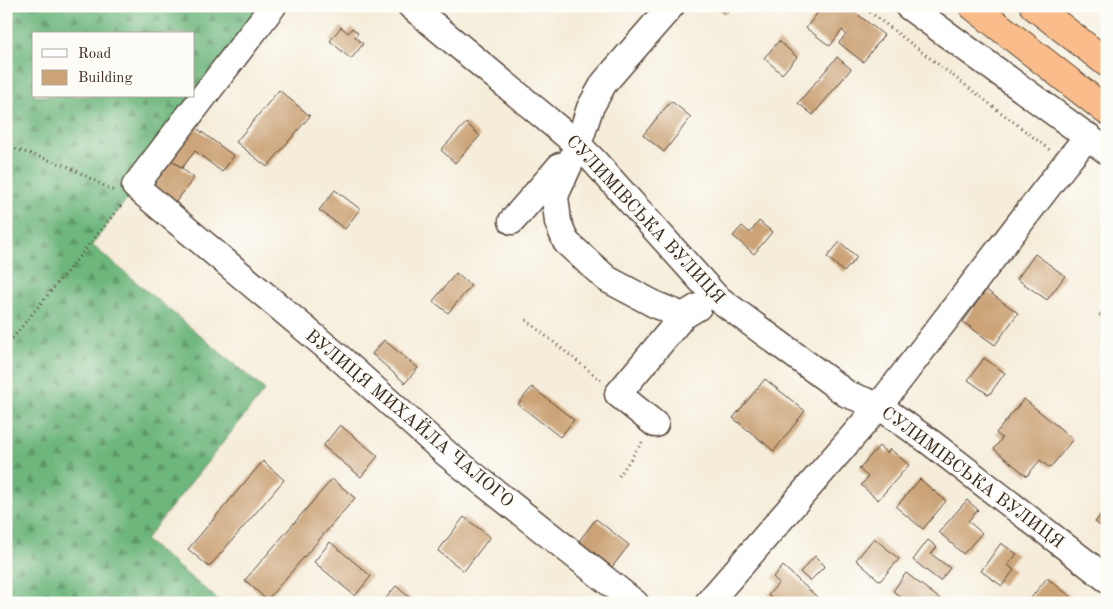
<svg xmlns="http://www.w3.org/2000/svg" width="1113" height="609" viewBox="0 0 1113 609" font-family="'Old Standard TT',serif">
	<defs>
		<pattern id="forest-firs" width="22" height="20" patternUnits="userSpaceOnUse" patternTransform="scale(1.25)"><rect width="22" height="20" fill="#6db67c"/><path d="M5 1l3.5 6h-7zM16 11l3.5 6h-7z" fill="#5b9465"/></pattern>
	</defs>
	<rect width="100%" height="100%" fill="#fdfcf7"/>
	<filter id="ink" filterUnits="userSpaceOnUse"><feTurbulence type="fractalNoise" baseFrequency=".02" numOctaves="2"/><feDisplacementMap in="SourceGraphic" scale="10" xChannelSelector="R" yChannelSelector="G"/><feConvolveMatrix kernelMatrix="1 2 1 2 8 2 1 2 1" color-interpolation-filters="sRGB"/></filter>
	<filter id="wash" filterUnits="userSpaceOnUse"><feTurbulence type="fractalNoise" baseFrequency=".0096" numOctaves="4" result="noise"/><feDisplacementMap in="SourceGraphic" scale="20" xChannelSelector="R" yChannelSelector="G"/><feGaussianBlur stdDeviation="1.12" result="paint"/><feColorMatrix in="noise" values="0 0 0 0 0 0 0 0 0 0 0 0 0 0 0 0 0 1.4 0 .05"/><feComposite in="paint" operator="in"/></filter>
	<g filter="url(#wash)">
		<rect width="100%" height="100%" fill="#f5ecd9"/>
		<path fill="url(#forest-firs)" stroke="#54704d" fill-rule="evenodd" d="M6,6H273L92,245L265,390L145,540L222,603H6ZM34,34H194V96H34Z"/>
		<g id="blocks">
			<path fill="#cba377" d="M715,6H732L725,14Z
				M823,6H847L884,35L863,62L839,43L846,34L842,30L830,46L806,28Z
				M341,27L348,33L352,28L358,33L355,37L363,44L351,59L330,41Z
				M779,41L797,57L782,74L764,58Z
				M837,57L851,69L813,115L798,103Z
				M279,90L310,116L267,167L236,142Z
				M671,101L691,117L664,152L643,135Z
				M466,123L480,136L455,163L441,150Z
				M191,124L234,156L222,172L195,151L182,168L173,161L194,178L172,207L145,187Z
				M335,190L360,209L345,229L319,210Z
				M759,221L772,232L754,254L733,236L742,226L750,233Z
				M840,242L857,257L844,272L827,257Z
				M1035,254L1065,276L1047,300L1017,279Z
				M456,273L471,286L448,313L433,301Z
				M986,290L1018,313L995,345L963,322Z
				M1107,306V321L1099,315Z
				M384,340L418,368L405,383L372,354Z
				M984,358L1005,373L989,395L968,380Z
				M765,379L805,411L774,451L733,418Z
				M532,387L574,420L560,437L518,404Z
				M1024,399L1073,439L1050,468L1040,460L1027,476L994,449L1002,438L996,433Z
				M340,425L378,456L361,477L323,446Z
				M879,446L887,453L890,449L909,465L878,500L861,485L868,477L859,469Z
				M263,461L284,480L209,567L188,549Z
				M332,479L355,498L267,600L245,580Z
				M920,479L946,501L923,529L896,507Z
				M967,500L978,510L968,521L982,533L963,554L939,532Z
				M1107,507V531L1095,522Z
				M464,517L490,537L464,571L438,551Z
				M596,519L629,545L612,567L579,541Z
				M874,538L899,559L880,581L856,560Z
				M928,540L937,547L931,554L950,568L940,581L913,560Z
				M330,542L371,576L355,596L314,562Z
				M1001,543L1017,554L1008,565L1014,570L1002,586L981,571Z
				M815,556L825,566L810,581L800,572Z
				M783,566L818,598L814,603H777L768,595L779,583L773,577Z
				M906,573L940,599L937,603H904L906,601L893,591Z
				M1047,578L1079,603H1027Z
				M396,586L416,603H382Z"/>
		</g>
	</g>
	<g filter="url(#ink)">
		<use href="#blocks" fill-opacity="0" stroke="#57473a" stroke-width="1"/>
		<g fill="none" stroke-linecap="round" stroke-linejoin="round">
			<defs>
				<path id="minor" d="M273,6L135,186L341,359L447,454L635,603
					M411,6L578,145L594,161L716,297L847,394L879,406L930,442L1107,579
					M671,6L604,83L590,108L578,145L555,196L558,222L566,242L607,279L656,305L683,316
					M908,6L1107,151
					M512,221L560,166
					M655,424L618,394L683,316L698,307
					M708,603L879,406L1066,163L1088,136"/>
				<path id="highway" d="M973,6L1107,111
					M1034,6L1107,63"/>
			</defs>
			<use href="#minor" stroke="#57473a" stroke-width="29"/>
			<use href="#highway" stroke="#57473a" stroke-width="30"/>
			<path stroke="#57473a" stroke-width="3" stroke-dasharray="1 4" stroke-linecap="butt" d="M862,6L1050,150
				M6,146L67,166L114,191
				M526,320L602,381
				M6,346L123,203
				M619,476L643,441"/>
			<use href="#minor" stroke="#fff" stroke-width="26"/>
			<use href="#highway" stroke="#f9bc8a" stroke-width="28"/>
		</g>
	</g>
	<g text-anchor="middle" stroke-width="4" stroke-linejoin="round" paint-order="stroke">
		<g font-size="18" fill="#3b2a1e" stroke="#fdfcf7">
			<text transform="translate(646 219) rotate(47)" y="6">СУЛИМІВСЬКА ВУЛИЦЯ</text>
			<text transform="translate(410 418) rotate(40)" y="6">ВУЛИЦЯ МИХАЙЛА ЧАЛОГО</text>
			<text transform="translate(973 477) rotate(37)" y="6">СУЛИМІВСЬКА ВУЛИЦЯ</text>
		</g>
	</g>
	<rect width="1113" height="609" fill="none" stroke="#fdfcf7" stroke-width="25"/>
	<rect x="32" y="32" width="162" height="65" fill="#fdfcf7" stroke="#afa8a0"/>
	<rect x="42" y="49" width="25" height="8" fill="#ffffff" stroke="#afa8a0"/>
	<text x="78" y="58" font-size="15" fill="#3b2a1e">Road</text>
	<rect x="42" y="70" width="25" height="15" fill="#cba377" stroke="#afa8a0"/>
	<text x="78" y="82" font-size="15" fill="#3b2a1e">Building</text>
</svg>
